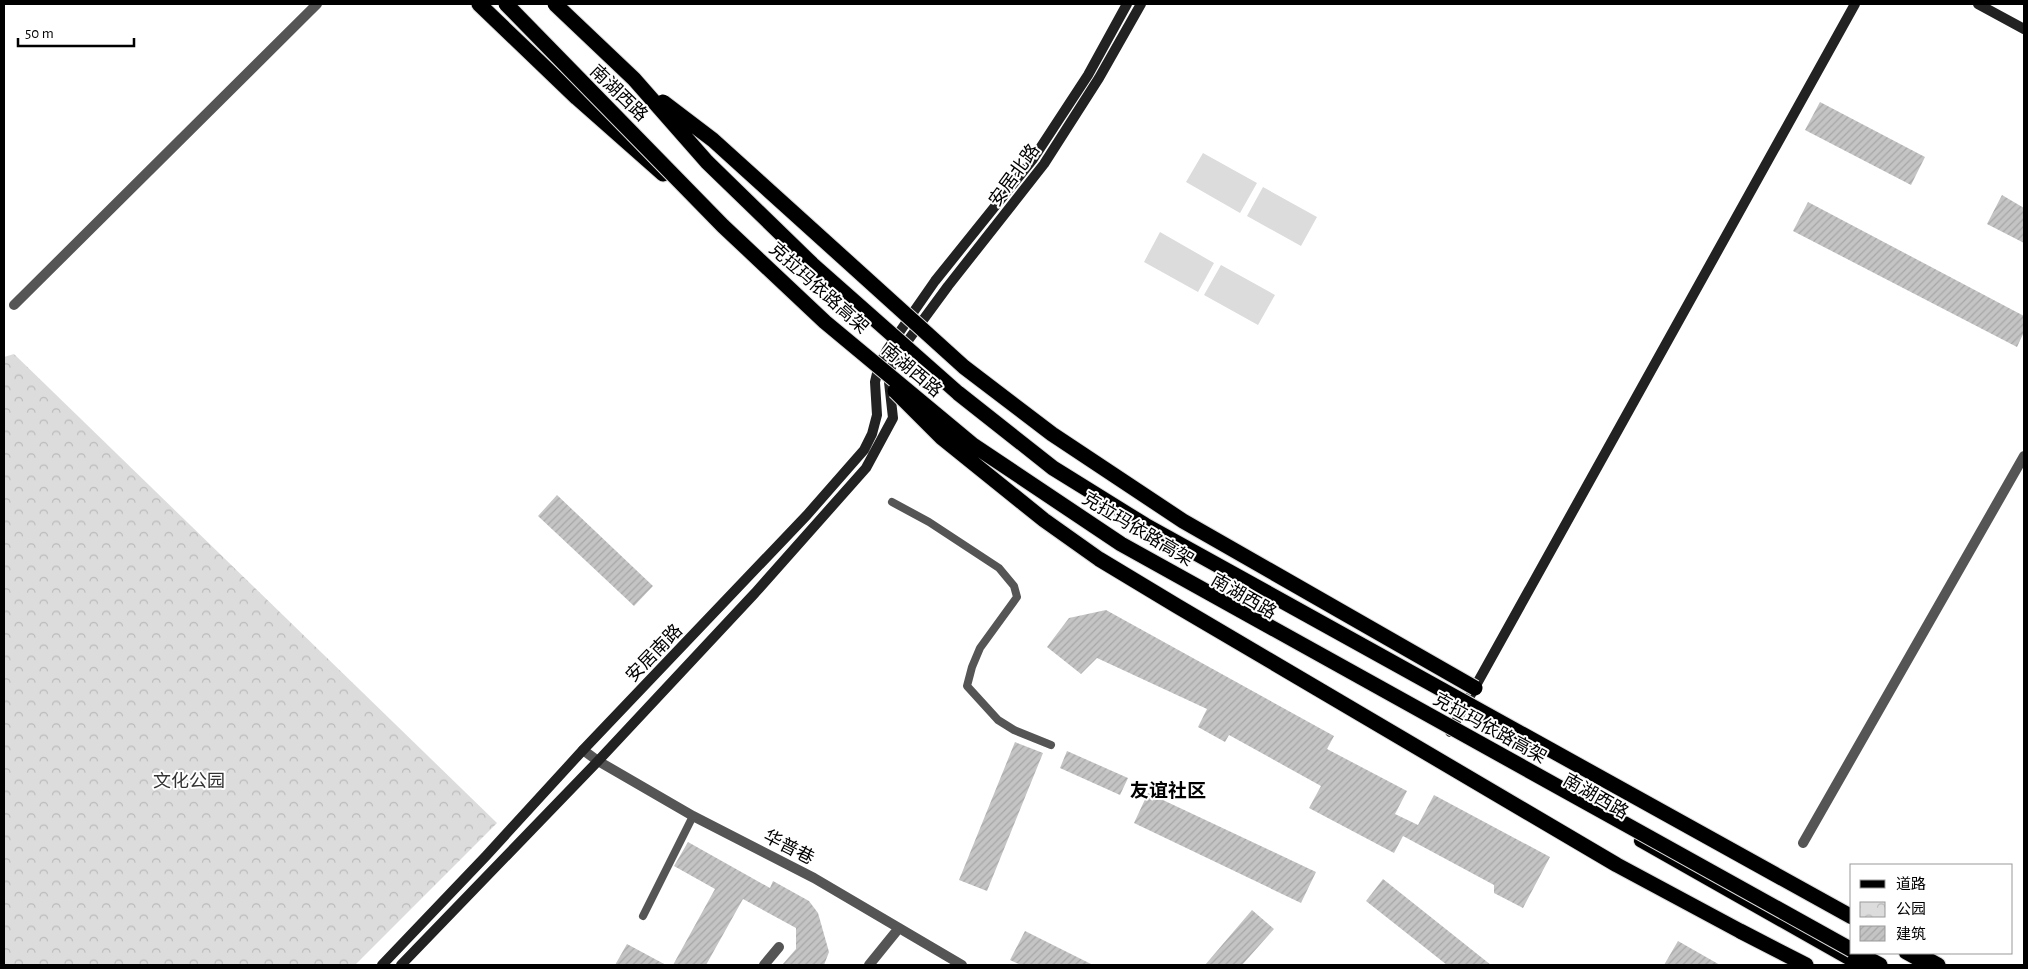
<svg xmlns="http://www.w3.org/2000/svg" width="2028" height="969" viewBox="0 0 2028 969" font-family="'Alegreya Sans','Noto Sans SC',sans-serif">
	<defs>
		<pattern id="park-crowns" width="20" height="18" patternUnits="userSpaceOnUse" patternTransform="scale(1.25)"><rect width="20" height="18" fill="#dcdcdc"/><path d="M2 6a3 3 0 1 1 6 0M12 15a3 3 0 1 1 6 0" fill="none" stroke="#bbb"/></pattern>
		<pattern id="building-hatch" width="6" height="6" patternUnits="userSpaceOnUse" patternTransform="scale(1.25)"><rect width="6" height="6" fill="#c4c4c4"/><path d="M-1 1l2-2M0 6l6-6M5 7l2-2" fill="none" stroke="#a7a7a7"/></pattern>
	</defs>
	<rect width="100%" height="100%" fill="#fff"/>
	<path fill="url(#park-crowns)" d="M14,354L497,823L355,965H4V357Z"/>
	<path fill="#dcdcdc" d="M1203,153L1257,183L1240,213L1186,182Z
		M1263,187L1317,217L1301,246L1247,216Z
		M1160,232L1214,263L1198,292L1144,262Z
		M1221,265L1275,295L1258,325L1204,295Z"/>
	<path fill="url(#building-hatch)" d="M1820,102L1925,157L1911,185L1805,130Z
		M2002,195L2024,208V243L1987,224Z
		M1808,202L2024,316V332L2017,347L1793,231Z
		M557,495L653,586L634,606L538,516Z
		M1106,610L1334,736L1327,749L1407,791L1395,814L1418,825L1434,795L1550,857L1523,908L1494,893V885L1403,836L1394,853L1309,808L1321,786L1229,735L1225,742L1198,727L1207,709L1097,658L1081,674L1047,647L1069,618Z
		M1015,742L1043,753L987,891L959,880Z
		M1067,751L1128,778L1120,795L1060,768Z
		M1148,793L1316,872L1301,903L1134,823Z
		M688,842L770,888L773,881L809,901L818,913L829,952L824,965H782L796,949V928L743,899L706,965H673L715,889L674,866Z
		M1383,879L1491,965H1447L1366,901Z
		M1252,910L1274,929L1242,965H1205Z
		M1025,931L1093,965H1021L1010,960Z
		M1678,941L1720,965H1664Z
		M627,944L666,965H615Z"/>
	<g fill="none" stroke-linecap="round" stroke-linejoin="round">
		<defs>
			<path id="primary" d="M1640,841L1859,965
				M1905,953L1923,963"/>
			<path id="highway" d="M479,4L577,98L663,174
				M1740,931L1806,965
				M1857,953L1880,965
				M1916,953L1938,965"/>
		</defs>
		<use href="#primary" stroke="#dbdbdb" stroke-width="14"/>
		<use href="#highway" stroke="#dbdbdb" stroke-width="17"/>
		<path stroke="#555" stroke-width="8" d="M892,502L929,522L999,568L1014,586L1017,597L980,648L972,667L967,686L998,720L1014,730L1051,745
			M643,916L693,816"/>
		<path stroke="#555" stroke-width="10" d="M14,305L317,4
			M583,750L598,761L693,816L814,878L962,965
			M1803,843L2024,456
			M764,965L779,947
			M869,965L899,928"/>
		<path stroke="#222" stroke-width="10" d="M1978,4L2024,29
			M1450,732L1855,4
			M382,965L486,856L583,750L807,515L864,450L872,434L877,415L875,382L879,365L887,350L935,281L1033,159L1088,75L1127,4
			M401,965L598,761L755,593L866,468L893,418L888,373L898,354L948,286L1044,164L1099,78L1141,4"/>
		<use href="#primary" stroke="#000" stroke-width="12"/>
		<use href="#highway" stroke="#000" stroke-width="15"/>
		<defs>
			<path id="highway-bridge" d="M506,4L723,226L825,322L973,445L1121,544L1852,950
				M555,4L634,79L707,162L812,264L958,393L1053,468L1145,525L1852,917
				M663,102L713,140L964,367L1052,434L1183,521L1475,688
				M895,391L942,438L1044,520L1099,559L1177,606L1617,865L1740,931"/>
		</defs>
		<use href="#highway-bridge" stroke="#dbdbdb" stroke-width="17" stroke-linecap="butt"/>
		<use href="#highway-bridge" stroke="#000" stroke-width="15"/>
	</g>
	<g text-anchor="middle" stroke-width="4" stroke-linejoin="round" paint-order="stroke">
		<g font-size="18" fill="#000" stroke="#fff">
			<text transform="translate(619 93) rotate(44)" y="6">南湖西路</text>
			<text transform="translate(1014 175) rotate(-54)" y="6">安居北路</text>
			<text transform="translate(819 288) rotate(42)" y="6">克拉玛依路高架</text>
			<text transform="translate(912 370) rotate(40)" y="6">南湖西路</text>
			<text transform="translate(1138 529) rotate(31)" y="6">克拉玛依路高架</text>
			<text transform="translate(1244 596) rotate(30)" y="6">南湖西路</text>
			<text transform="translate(654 653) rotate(-46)" y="6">安居南路</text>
			<text transform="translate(1490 728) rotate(29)" y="6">克拉玛依路高架</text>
			<text transform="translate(1596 796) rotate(30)" y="6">南湖西路</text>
			<text transform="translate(789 847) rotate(27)" y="6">华普巷</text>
		</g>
		<g font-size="18" fill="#333" stroke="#fff">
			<text x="189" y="787">文化公园</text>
		</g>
		<g font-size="19" font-weight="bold" fill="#000" stroke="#fff">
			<text x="1168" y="797">友谊社区</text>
		</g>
	</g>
	<rect width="2028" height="969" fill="none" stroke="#000000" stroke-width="10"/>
	<rect x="1850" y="864" width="162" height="90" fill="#ffffff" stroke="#999999"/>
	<rect x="1860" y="880" width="25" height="8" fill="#000000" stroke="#999999"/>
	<text x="1896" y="889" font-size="15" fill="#000000">道路</text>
	<rect x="1860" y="902" width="25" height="15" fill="url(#park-crowns)" stroke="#999999"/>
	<text x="1896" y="914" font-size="15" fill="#000000">公园</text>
	<rect x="1860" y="926" width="25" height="15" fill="url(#building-hatch)" stroke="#999999"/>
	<text x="1896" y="939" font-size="15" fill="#000000">建筑</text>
	<path d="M18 38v8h116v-8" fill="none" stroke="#000000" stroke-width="2.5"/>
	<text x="25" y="38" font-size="15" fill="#000000" stroke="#ffffff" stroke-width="4" paint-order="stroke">50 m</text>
</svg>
